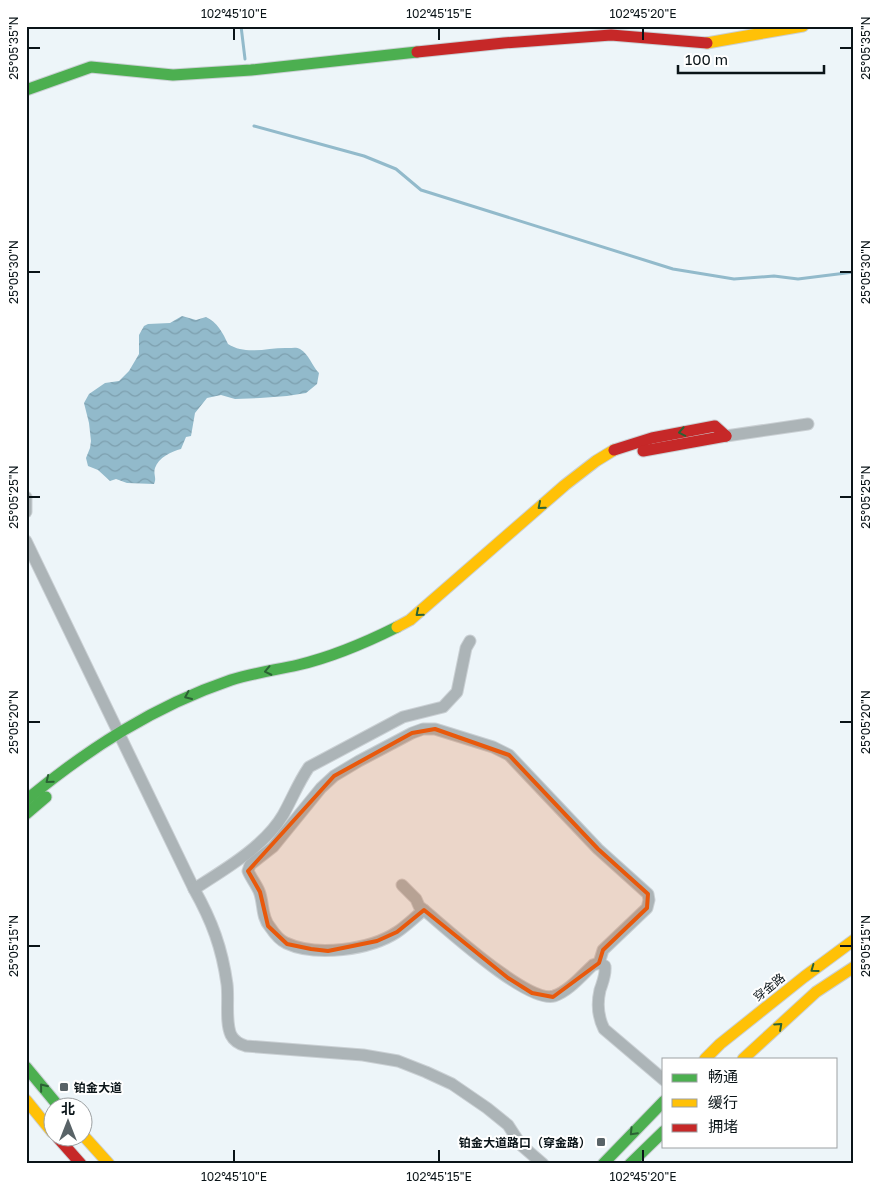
<svg xmlns="http://www.w3.org/2000/svg" width="880" height="1190" viewBox="0 0 880 1190" font-family="'Golos Text','Noto Sans SC',sans-serif">
	<style>
		.water { fill: url(#water-waves) }
		.lines { fill: none; stroke-linecap: round; stroke-linejoin: round }
		.stream { stroke: #92bacb; stroke-width: 3 }
		.street-casing { stroke: #cad0d4; stroke-width: 13 }
		.fast-casing { stroke: #cad0d4; stroke-width: 13 }
		.slow-casing { stroke: #cad0d4; stroke-width: 13 }
		.jam-casing { stroke: #cad0d4; stroke-width: 13 }
		.street { stroke: #acb4b7; stroke-width: 11 }
		.fast { stroke: #4caf50; stroke-width: 11 }
		.slow { stroke: #ffc107; stroke-width: 11 }
		.jam { stroke: #c62828; stroke-width: 11 }
		.oneway { stroke: #2b6234 }
		.marked { fill: #e8590c; fill-opacity: 0.2; stroke: #e8590c; stroke-width: 4; stroke-linejoin: round }
		.ticks { fill: none; stroke: #0a1418; stroke-width: 2 }
		.poi-dot { fill: #596367; stroke: #fff; stroke-width: 2 }
		.labels { text-anchor: middle; dominant-baseline: central; stroke-width: 4; stroke-linejoin: round; paint-order: stroke }
		.street-label { font-size: 12px; fill: #0a1418; stroke: #fff }
		.poi-label { font-size: 12px; font-weight: bold; fill: #0a1418; stroke: #fff; text-anchor: start }
		.neatline { fill: none; stroke: #0a1418; stroke-width: 2 }
		.ticks-label { font-size: 12px; text-anchor: middle; fill: #0a1418 }
	</style>
	<defs>
		<pattern id="water-waves" width="16" height="10" patternUnits="userSpaceOnUse" patternTransform="scale(1.25)"><rect width="16" height="10" fill="#92bacb"/><path d="M0 5q4-4 8 0t8 0" fill="none" stroke="#7d9fae"/></pattern>
	</defs>
	<rect width="100%" height="100%" fill="#edf5f9"/>
	<path class="water" d="M182 316 196 320 206 317C217 322 223 333 228 344 247 356 268 347 289 348 292 348 297 347 300 349 309 354 312 366 319 373L317 384 306 393 287 396 260 398 235 399 221 395 207 398 195 413 191 436 186 437 181 449C172 451 158 458 155 468 153 474 157 478 154 484L127 483 116 479 110 481 98 470 88 466 86 458 90 448 91 441 89 423 84 403 89 394 105 383 119 381 129 371 139 354V335L144 326 148 324 170 323Z"/>
	<g class="lines">
		<g class="stream">
			<polyline points="241,26 245,59"/>
			<polyline points="254,126 364,156 396,169 421,190 673,269 734,279 774,276 798,279 854,272"/>
		</g>
		<g class="street-casing">
			<g id="street">
				<polyline points="726,436 808,424"/>
				<polyline points="26,497 26,512"/>
				<path d="M26 541 194 889C212 921 222 948 227 984 229 999 225 1022 231 1035 234 1041 239 1044 246 1046L363 1055 398 1061 426 1072 452 1084 487 1108 508 1125 521 1145 543 1164"/>
				<path d="M402 885 416 899 419 906 424 910C446 928 528 1004 554 996 569 991 582 975 593 965L599 963 605 966C606 975 603 981 600 990 597 1003 598 1017 604 1029L664 1080"/>
				<path d="M194 889C224 870 265 846 283 815 292 799 298 783 309 767L403 717 443 707 457 692 466 648 470 641"/>
				<path d="M424 910C415 917 406 926 397 932 370 950 316 957 286 943 279 940 274 933 270 927 261 917 264 903 259 891 256 884 251 878 248 871L250 865 273 847 321 788 334 776 359 761 412 733 423 729H435L493 747 509 755 598 849 648 894 649 900 647 908 603 950 599 963"/>
			</g>
		</g>
		<g class="fast-casing">
			<g id="fast">
				<polyline points="26,90 91,67 173,75 251,70 417,52"/>
				<path d="M26 800C88 749 154 706 231 680 253 673 276 670 298 665 332 657 365 643 397 627"/>
				<polyline points="26,814 46,797"/>
				<polyline points="26,1067 60,1108"/>
				<polyline points="603,1164 664,1101"/>
				<polyline points="630,1164 664,1131"/>
			</g>
		</g>
		<g class="slow-casing">
			<g id="slow">
				<polyline points="707,43 803,26"/>
				<polyline points="397,627 410,620 565,485 596,461 614,450"/>
				<polyline points="705,1059 720,1044 804,977 854,940"/>
				<polyline points="743,1059 816,992 854,967"/>
				<polyline points="26,1100 52,1132"/>
				<polyline points="82,1134 109,1164"/>
			</g>
		</g>
		<g class="jam-casing">
			<g id="jam">
				<polyline points="417,52 504,43 611,35 707,43"/>
				<polyline points="614,450 652,438 715,426 726,436"/>
				<polyline points="643,451 726,436"/>
				<polyline points="58,1138 81,1164"/>
			</g>
		</g>
		<use href="#street" class="street"/>
		<use href="#fast" class="fast"/>
		<use href="#slow" class="slow"/>
		<use href="#jam" class="jam"/>
	</g>
	<defs><path id="oneway-chevron" d="M-2-3.5L2.5 0L-2 3.5" fill="none" stroke-width="1.6" stroke-linecap="round" stroke-linejoin="round" transform="scale(1.25)"/></defs>
	<g class="oneway">
		<use href="#oneway-chevron" transform="translate(682 432) rotate(169)"/>
		<use href="#oneway-chevron" transform="translate(541 506) rotate(139)"/>
		<use href="#oneway-chevron" transform="translate(419 613) rotate(140)"/>
		<use href="#oneway-chevron" transform="translate(268 671) rotate(168)"/>
		<use href="#oneway-chevron" transform="translate(188 696) rotate(156)"/>
		<use href="#oneway-chevron" transform="translate(49 780) rotate(141)"/>
		<use href="#oneway-chevron" transform="translate(814 969) rotate(144)"/>
		<use href="#oneway-chevron" transform="translate(779 1026) rotate(-42)"/>
		<use href="#oneway-chevron" transform="translate(43 1087) rotate(-129)"/>
		<use href="#oneway-chevron" transform="translate(633 1132) rotate(134)"/>
	</g>
	<path class="marked" d="M435 729 509 755 598 849 648 894 647 908 603 950 599 963 553 997 532 993 508 978 424 910 397 932 377 941 328 951 311 949 287 944 268 926 260 892 248 871 334 776 412 733Z"/>
	<path class="ticks" d="M234 28V40M439 28V40M643 28V40M28 48H40M840 48H852M28 272H40M840 272H852M28 497H40M840 497H852M28 722H40M840 722H852M28 946H40M840 946H852M234 1150V1162M439 1150V1162M643 1150V1162"/>
	<g class="poi-dot">
		<rect x="59" y="1082" width="10" height="10" rx="2.5"/>
		<rect x="596" y="1137" width="10" height="10" rx="2.5"/>
	</g>
	<g class="labels">
		<g class="street-label">
			<text transform="translate(769 987) rotate(-39)">穿金路</text>
		</g>
		<g class="poi-label">
			<text x="74" y="1087">铂金大道</text>
			<text x="591" y="1142" text-anchor="end">铂金大道路口（穿金路）</text>
		</g>
	</g>
	<rect width="880" height="1190" fill="none" stroke="#ffffff" stroke-width="55"/>
	<rect x="662" y="1058" width="175" height="90" fill="#ffffff" stroke="#9da1a3"/>
	<rect x="672" y="1074" width="25" height="8" fill="#4caf50" stroke="#9da1a3"/>
	<text x="708" y="1082" font-size="15" fill="#0a1418">畅通</text>
	<rect x="672" y="1099" width="25" height="8" fill="#ffc107" stroke="#9da1a3"/>
	<text x="708" y="1108" font-size="15" fill="#0a1418">缓行</text>
	<rect x="672" y="1124" width="25" height="8" fill="#c62828" stroke="#9da1a3"/>
	<text x="708" y="1132" font-size="15" fill="#0a1418">拥堵</text>
	<g transform="translate(68 1122)"><circle r="24" fill="#ffffff" stroke="#9da1a3"/>
	<path d="M0-4L9 19L0 12L-9 19Z" fill="#596367"/>
	<text y="-8" font-size="14" font-weight="bold" text-anchor="middle" fill="#0a1418">北</text>
	</g>
	<path d="M678 65v8h146v-8" fill="none" stroke="#0a1418" stroke-width="2.5"/>
	<text x="685" y="65" font-size="15" fill="#0a1418" stroke="#ffffff" stroke-width="4" paint-order="stroke">100 m</text>
	<rect x="28" y="28" width="824" height="1134" class="neatline"/>
	<g class="ticks-label">
		<text x="234" y="18">102°45'10"E</text>
		<text x="439" y="18">102°45'15"E</text>
		<text x="643" y="18">102°45'20"E</text>
		<text transform="translate(14 48) rotate(-90)" y="4">25°05'35"N</text>
		<text transform="translate(866 48) rotate(-90)" y="4">25°05'35"N</text>
		<text transform="translate(14 272) rotate(-90)" y="4">25°05'30"N</text>
		<text transform="translate(866 272) rotate(-90)" y="4">25°05'30"N</text>
		<text transform="translate(14 497) rotate(-90)" y="4">25°05'25"N</text>
		<text transform="translate(866 497) rotate(-90)" y="4">25°05'25"N</text>
		<text transform="translate(14 722) rotate(-90)" y="4">25°05'20"N</text>
		<text transform="translate(866 722) rotate(-90)" y="4">25°05'20"N</text>
		<text transform="translate(14 946) rotate(-90)" y="4">25°05'15"N</text>
		<text transform="translate(866 946) rotate(-90)" y="4">25°05'15"N</text>
		<text x="234" y="1181">102°45'10"E</text>
		<text x="439" y="1181">102°45'15"E</text>
		<text x="643" y="1181">102°45'20"E</text>
	</g>
</svg>
